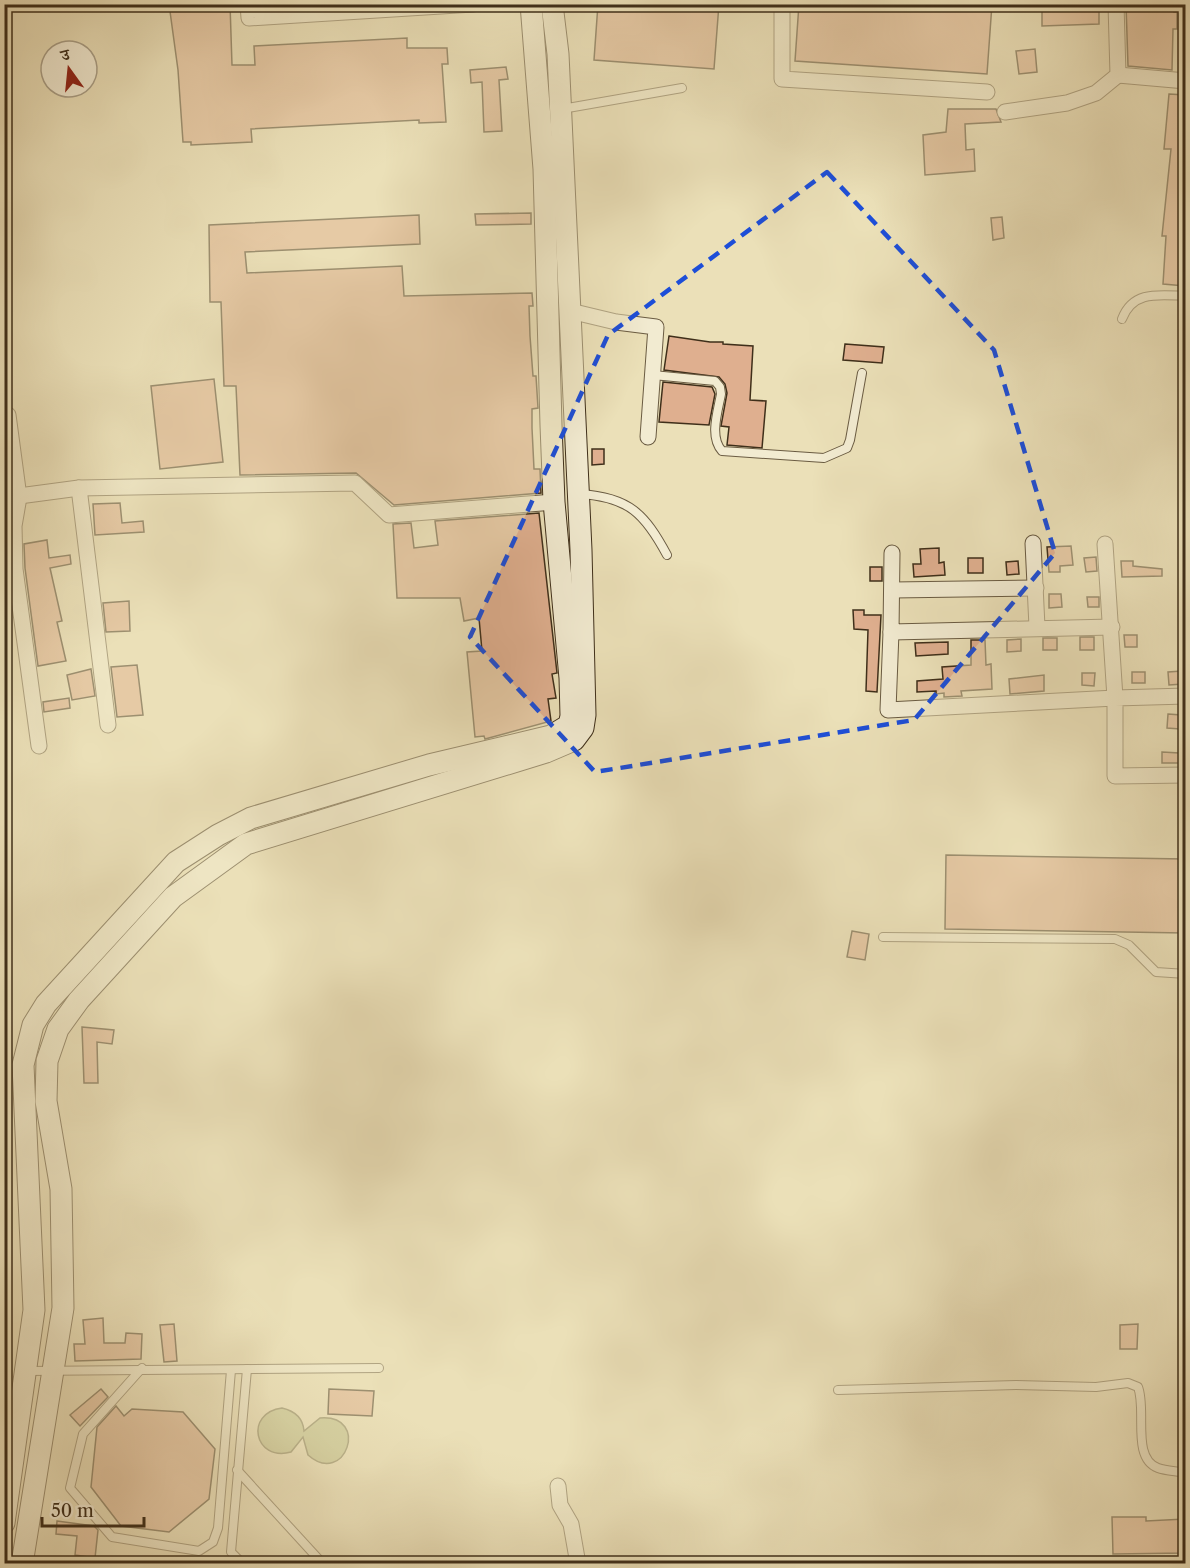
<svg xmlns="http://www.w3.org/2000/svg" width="1190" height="1568" viewBox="0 0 1190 1568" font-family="'Libre Caslon Text','Noto Serif Devanagari',serif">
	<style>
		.green { fill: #bec08a; stroke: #7e7852; stroke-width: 1.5 }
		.building { fill: #dfaf8f; stroke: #3f2f1a; stroke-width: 1.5 }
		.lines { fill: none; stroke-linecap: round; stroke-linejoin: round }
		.lane-casing { stroke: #6a5b42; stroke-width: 10 }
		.street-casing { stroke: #6a5b42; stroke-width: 17 }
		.secondary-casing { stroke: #3f2f1a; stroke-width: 23 }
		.lane { stroke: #f2ebd1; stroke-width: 8 }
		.street { stroke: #f2ebd1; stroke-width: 15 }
		.secondary { stroke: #f2ebd1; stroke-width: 21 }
		.marked { fill: none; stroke: #1d4ed8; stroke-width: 4.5; stroke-dasharray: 12 8; stroke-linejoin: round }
	</style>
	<rect width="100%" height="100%" fill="#ebe0b8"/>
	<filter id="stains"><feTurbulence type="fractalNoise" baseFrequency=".00333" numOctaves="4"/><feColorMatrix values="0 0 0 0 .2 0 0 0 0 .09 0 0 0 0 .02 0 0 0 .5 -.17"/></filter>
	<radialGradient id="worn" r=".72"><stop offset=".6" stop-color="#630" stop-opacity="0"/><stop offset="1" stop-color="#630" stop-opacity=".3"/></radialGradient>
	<path class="green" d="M282 1408C295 1411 303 1418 304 1431L320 1418C371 1414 345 1488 308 1455L303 1437 291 1452C254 1462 244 1413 282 1408Z"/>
	<g class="building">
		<polygon points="169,4 230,4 232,65 255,65 254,46 407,38 407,48 447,48 448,64 442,64 446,122 419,123 419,120 251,129 252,142 191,145 191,142 183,142 178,70"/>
		<polygon points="598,4 719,4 714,69 594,60"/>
		<polygon points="799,4 992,4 987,74 795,61"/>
		<polygon points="1042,4 1099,4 1099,24 1042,26"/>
		<polygon points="1126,4 1174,4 1174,12 1177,12 1177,29 1173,29 1172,70 1128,66"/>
		<polygon points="1035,49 1037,72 1019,74 1016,51"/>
		<polygon points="506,67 508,79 499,80 502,131 484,132 482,82 471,83 470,70"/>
		<polygon points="1169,94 1185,95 1185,286 1163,284 1166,236 1162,236 1171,149 1164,149"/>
		<polygon points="948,109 996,109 1001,122 965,124 966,150 974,149 975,171 925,175 923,135 946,132"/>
		<polygon points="531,213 531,224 476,225 475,214"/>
		<polygon points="419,215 420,244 245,252 247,273 402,266 404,296 532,293 533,306 529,306 530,336 533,376 536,376 538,408 532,409 532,428 534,469 540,469 541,493 394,505 356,473 240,475 236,386 224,386 221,302 210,302 209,225"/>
		<polygon points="1002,217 1004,238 993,240 991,218"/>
		<polygon points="669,336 710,342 723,342 723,344 753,346 750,400 766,401 762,448 727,445 729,427 721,426 727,393 725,384 719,377 664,370"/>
		<polygon points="845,344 884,347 882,363 843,360"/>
		<polygon points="214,379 223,462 160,469 151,386"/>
		<polygon points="663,382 712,387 715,394 709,425 659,422"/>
		<polygon points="592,449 604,449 604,464 592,465"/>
		<polygon points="120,503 122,523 143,521 144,532 95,535 93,504"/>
		<polygon points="539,513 557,673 552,674 556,698 548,699 551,721 485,739 484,736 475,737 467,652 482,651 479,618 464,621 460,598 397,598 393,524 411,523 414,548 438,545 435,521"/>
		<polygon points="47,540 49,558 70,555 71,564 50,568 62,621 57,622 66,661 38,666 25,568 24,544"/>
		<polygon points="1071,546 1073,565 1060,566 1060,572 1049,572 1047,547"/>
		<polygon points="939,548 939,563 944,562 945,575 914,577 913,564 921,564 920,549"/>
		<polygon points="1096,557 1097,571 1086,572 1084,558"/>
		<rect x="968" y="558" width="15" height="15"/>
		<polygon points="1018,561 1019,574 1007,575 1006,562"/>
		<polygon points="1121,561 1133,561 1133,566 1162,569 1162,576 1122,577"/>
		<rect x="870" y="567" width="12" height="14"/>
		<polygon points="1049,594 1061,594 1062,607 1049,608"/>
		<polygon points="1087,597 1099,597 1099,607 1088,607"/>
		<polygon points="129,601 130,631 106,632 103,603"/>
		<polygon points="853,610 864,610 864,615 881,615 877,692 866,691 868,630 854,629"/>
		<polygon points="1124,635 1137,635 1137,647 1125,647"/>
		<rect x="1080" y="637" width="14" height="13"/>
		<rect x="1043" y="638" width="14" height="12"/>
		<polygon points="1021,639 1021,651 1007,652 1007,640"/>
		<polygon points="971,640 985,640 986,665 991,664 992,689 961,691 962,696 944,697 944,693 936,694 936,691 917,692 917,681 943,679 942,667 971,665"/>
		<polygon points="948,642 948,654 916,656 915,643"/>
		<polygon points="137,665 143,715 117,717 111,667"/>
		<polygon points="91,669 95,696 72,700 67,675"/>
		<polygon points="1182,671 1183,684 1169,685 1168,672"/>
		<rect x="1132" y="672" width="13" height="11"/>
		<polygon points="1082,673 1095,673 1094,686 1082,685"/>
		<polygon points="1044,675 1044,691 1010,694 1009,679"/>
		<polygon points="69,698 70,708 44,712 43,702"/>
		<polygon points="1168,714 1181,715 1180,729 1167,728"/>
		<polygon points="1162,752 1179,753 1179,763 1162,763"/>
		<polygon points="946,855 1185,859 1185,933 945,929"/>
		<polygon points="852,931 869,934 865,960 847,957"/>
		<polygon points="82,1027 114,1030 112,1044 97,1042 98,1083 84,1083"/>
		<polygon points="103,1318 104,1343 125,1343 126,1333 142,1334 141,1359 75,1361 74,1344 85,1344 83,1320"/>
		<polygon points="174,1324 177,1361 164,1362 160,1325"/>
		<polygon points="1138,1324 1137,1349 1120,1349 1120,1325"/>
		<polygon points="101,1389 108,1397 80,1426 70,1415"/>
		<polygon points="329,1389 374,1391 372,1416 328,1414"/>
		<polygon points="116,1406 124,1416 132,1409 183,1412 215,1449 209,1499 169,1532 121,1526 91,1487 97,1427"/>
		<polygon points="1112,1517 1146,1517 1146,1521 1185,1519 1185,1553 1113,1554"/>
		<polygon points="57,1521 94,1526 98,1530 95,1558 75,1555 77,1536 56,1534"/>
	</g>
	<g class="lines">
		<g class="lane-casing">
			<g id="lane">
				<polyline points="562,109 682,88"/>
				<path d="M1122 319C1133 290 1159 295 1186 296"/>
				<path d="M653 375 715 381 720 387 721 394C718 411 709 437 722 451L824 458 847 448 850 440 862 373"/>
				<path d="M580 494C629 497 645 514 667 555"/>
				<polyline points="883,937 1115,939 1129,945 1156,972 1186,974"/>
				<polyline points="142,1368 83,1434 70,1488 112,1537 199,1551 213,1542 218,1528 231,1370"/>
				<polyline points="27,1371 379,1368"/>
				<path d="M838 1390 1016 1385 1096 1387 1128 1383 1138 1387C1147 1410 1131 1458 1158 1468 1166 1471 1177 1471 1186 1473"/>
				<polyline points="237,1470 323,1564"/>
				<polyline points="24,1560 55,1564"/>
				<polyline points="243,1564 231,1552 247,1369"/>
			</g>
		</g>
		<g class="street-casing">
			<g id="street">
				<polyline points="248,4 249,18 473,4"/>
				<polyline points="782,4 782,79 987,92"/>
				<polyline points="1118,75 1186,81"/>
				<polyline points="1005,112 1067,103 1096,93 1118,75 1116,4"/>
				<polyline points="570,311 616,322 656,327 648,437"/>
				<polyline points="8,415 19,497 14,526 15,569 39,746"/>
				<polyline points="79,488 108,725"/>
				<polyline points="4,498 79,488 355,483 389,515 554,502"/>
				<polyline points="1033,543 1037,627"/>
				<polyline points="892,553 891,632 1112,627"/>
				<polyline points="893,590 1036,588"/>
				<polyline points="891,632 888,710 1115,698 1105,544"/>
				<polyline points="1186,696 1115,698 1115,776 1186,775"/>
				<polyline points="558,1486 560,1505 571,1524 578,1564"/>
			</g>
		</g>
		<g class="secondary-casing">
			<g id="secondary">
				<polyline points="4,1523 34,1310 23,1065 33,1025 46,1004 176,862 218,835 251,818 429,765 551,736 569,725 571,716 570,678 554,502 551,425 544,169 531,4"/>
				<polyline points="22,1564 63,1308 61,1189 46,1101 47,1061 58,1029 79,1000 173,897 246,844 546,752 574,740 583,728 585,715 581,550 558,54 552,4"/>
			</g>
		</g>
		<use href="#lane" class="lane"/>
		<use href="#street" class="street"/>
		<use href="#secondary" class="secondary"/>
	</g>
	<path d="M0 0H1190V1568H0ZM827 172 994 350 1055 553 914 720 595 772 470 637 608 335Z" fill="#ebe0b8" fill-opacity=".55" fill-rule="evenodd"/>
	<path class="marked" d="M827 172 994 350 1055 553 914 720 595 772 470 637 608 335Z"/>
	<rect width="1190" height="1568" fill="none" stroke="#ebe0b8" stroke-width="24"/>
	<rect x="6" y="6" width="1178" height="1556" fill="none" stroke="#3f2f1a" stroke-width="3"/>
	<rect x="12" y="12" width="1166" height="1544" fill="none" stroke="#3f2f1a" stroke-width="1.5"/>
	<g transform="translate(69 69) rotate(345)"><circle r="28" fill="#f2ebd1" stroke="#aaa088" stroke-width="1.5"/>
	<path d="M0-4.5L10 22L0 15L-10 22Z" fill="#8f2418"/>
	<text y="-9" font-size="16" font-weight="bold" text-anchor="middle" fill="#3f2f1a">उ</text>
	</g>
	<path d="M42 1517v9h102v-9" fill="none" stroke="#3f2f1a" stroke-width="3"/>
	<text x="51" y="1517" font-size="18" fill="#3f2f1a" stroke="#f2ebd1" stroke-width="4.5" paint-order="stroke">50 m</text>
	<rect width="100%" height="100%" filter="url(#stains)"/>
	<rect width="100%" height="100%" fill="url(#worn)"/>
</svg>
